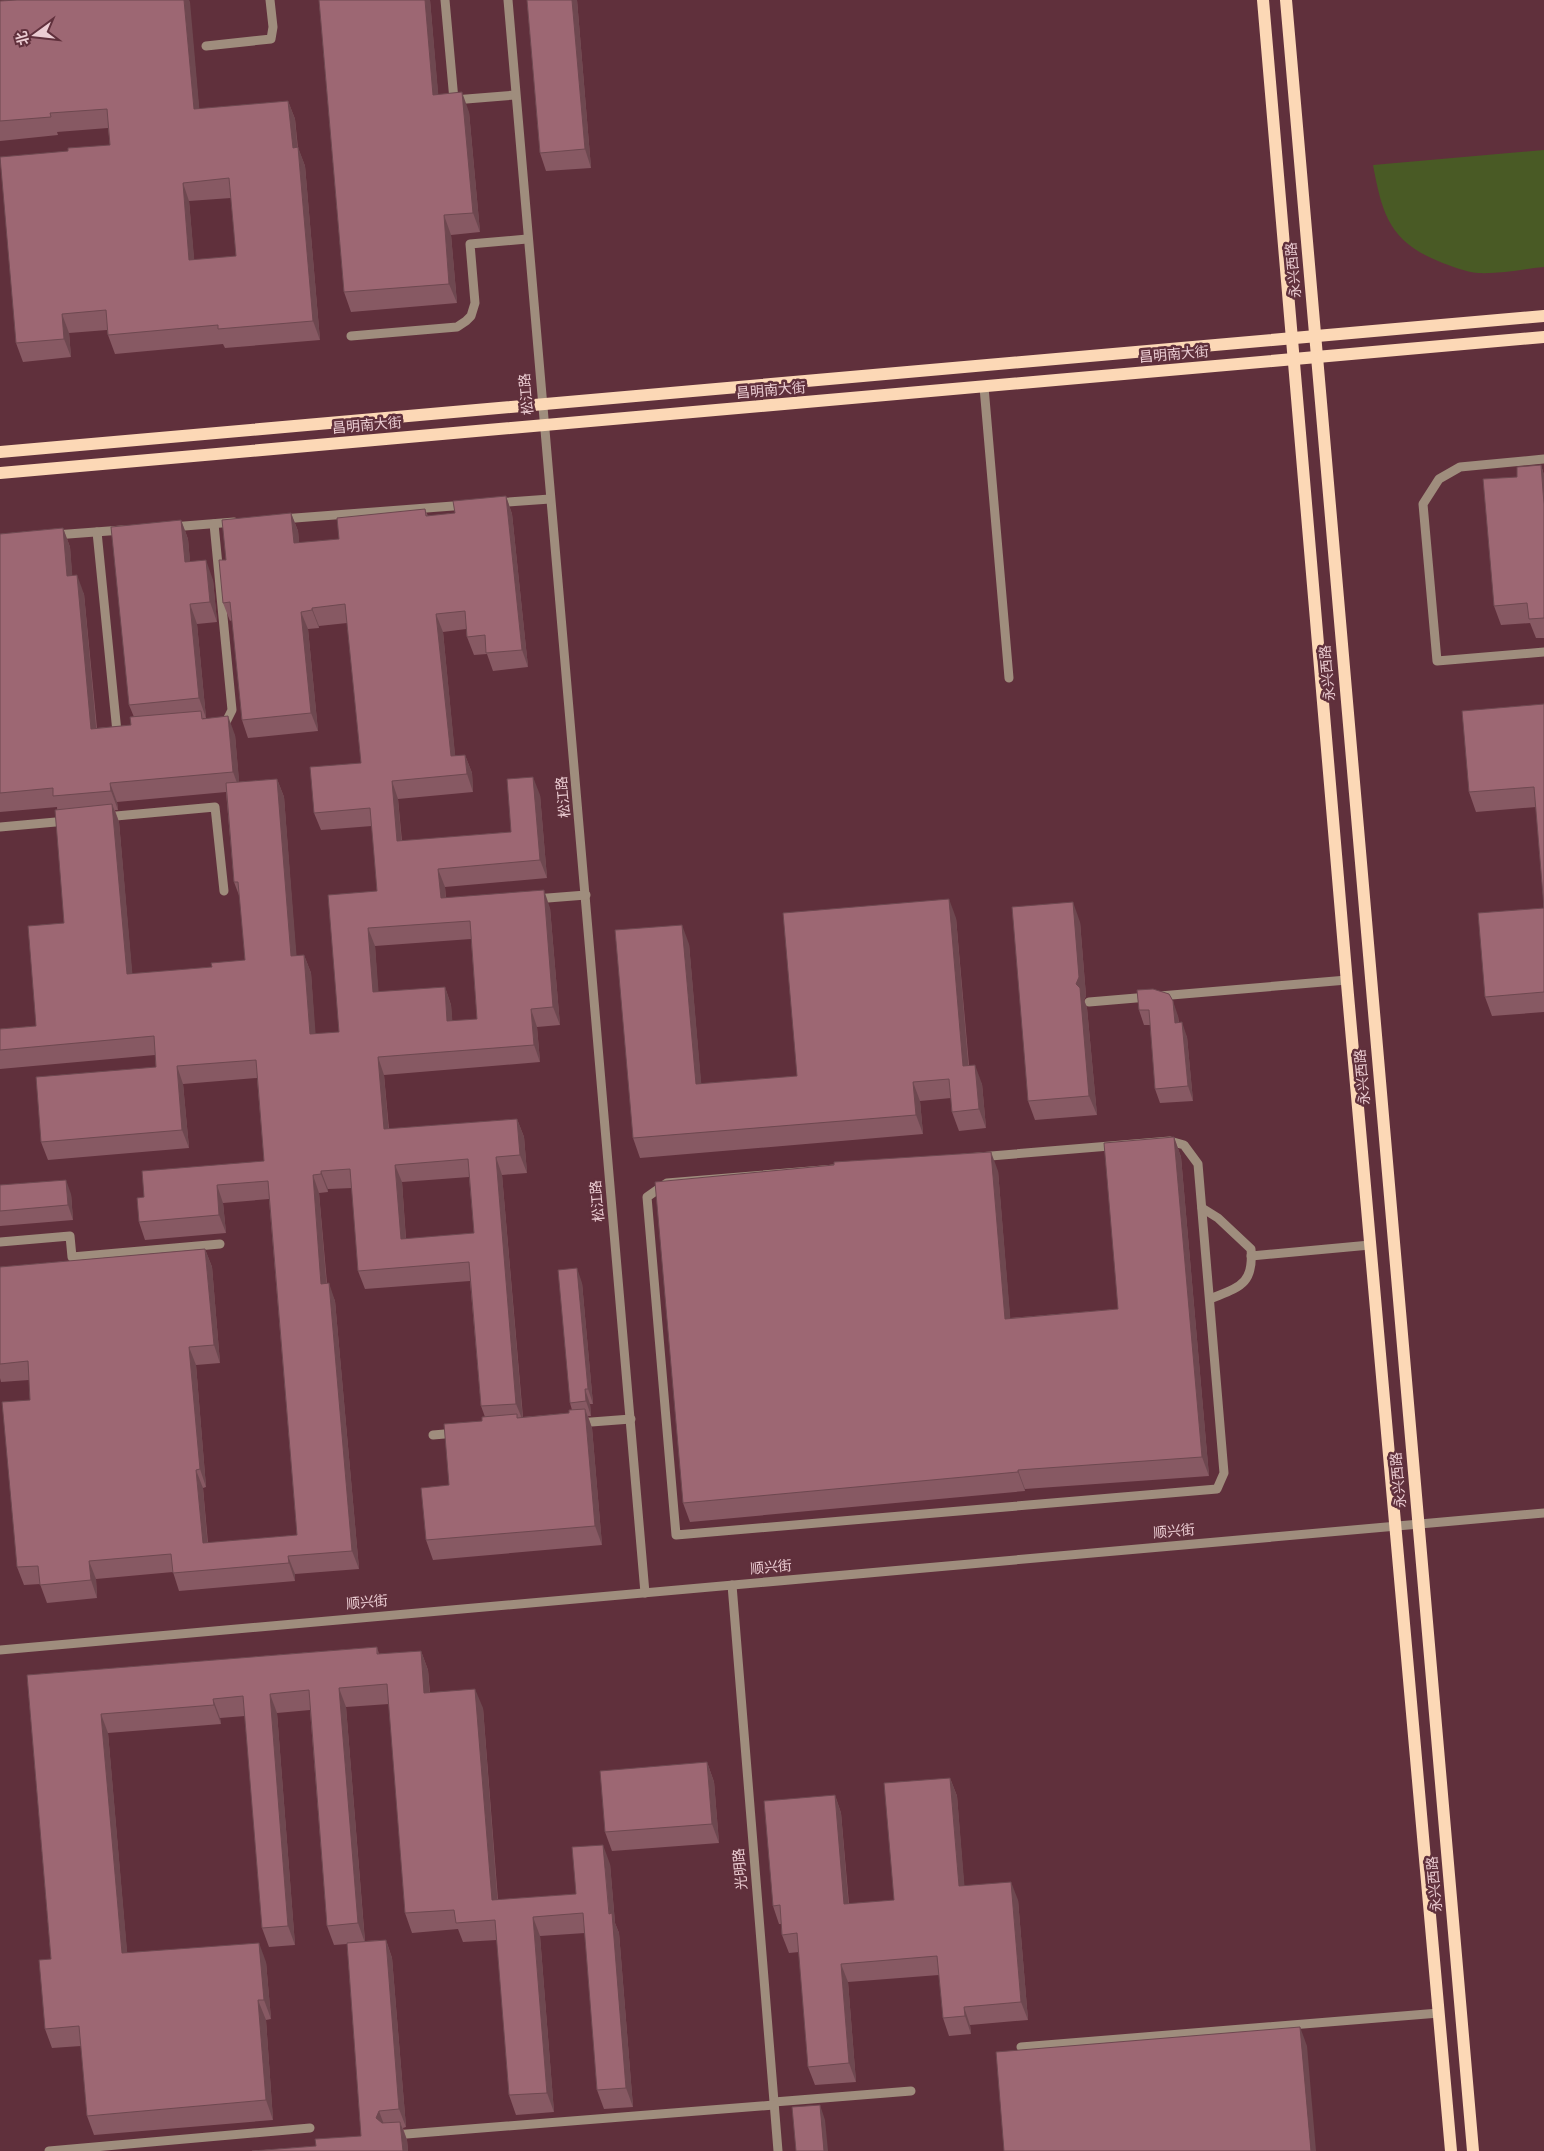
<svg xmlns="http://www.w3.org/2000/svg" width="1544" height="2151" viewBox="0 0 1544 2151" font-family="'Alegreya Sans','Noto Sans SC',sans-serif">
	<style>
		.green { fill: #495a25 }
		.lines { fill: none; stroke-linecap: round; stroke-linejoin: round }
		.minor { stroke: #9f8d7d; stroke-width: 9 }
		.major { stroke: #fcd8b6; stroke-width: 12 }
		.wall { fill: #875963; fill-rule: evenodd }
		.shaded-wall { fill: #6e4850 }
		.building { fill: #9d6773; stroke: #6e4850; fill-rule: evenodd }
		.labels { text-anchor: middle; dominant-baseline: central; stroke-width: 5; stroke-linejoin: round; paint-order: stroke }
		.street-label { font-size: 14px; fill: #ebccd2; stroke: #60303c }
	</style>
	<rect width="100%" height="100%" fill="#60303c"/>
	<path class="green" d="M1544 150V267C1523 269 1500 274 1478 273 1466 272 1450 266 1438 261 1389 241 1382 213 1373 165Z"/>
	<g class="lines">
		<g class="minor">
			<polyline points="445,0 454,100 515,95"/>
			<polyline points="508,0 645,1593"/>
			<polyline points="206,46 271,39 273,27 270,0"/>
			<polyline points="351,336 457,327 466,321 471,316 475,303 470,244 527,239"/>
			<polyline points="984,387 1009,678"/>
			<polyline points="1544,459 1460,467 1439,479 1423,504 1437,661 1544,652"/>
			<polyline points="496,503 550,499"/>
			<polyline points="282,519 466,505"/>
			<polyline points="214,524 232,710 226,722 221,722"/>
			<polyline points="172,527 234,522"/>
			<polyline points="97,532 117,732 121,732"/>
			<polyline points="55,535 122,530"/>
			<polyline points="105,817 215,807 224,891"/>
			<polyline points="0,827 67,821"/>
			<polyline points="535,899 586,895"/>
			<polyline points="1089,1002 1347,980"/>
			<polygon points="1170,1141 1184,1145 1198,1164 1224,1473 1217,1489 676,1535 647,1197 667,1183"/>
			<path d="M1202 1208 1218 1218 1251 1249C1254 1285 1239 1287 1210 1299"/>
			<polyline points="0,1242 70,1236 72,1257 220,1244"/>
			<polyline points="1251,1256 1370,1245"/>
			<polyline points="578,1423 631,1419"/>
			<polyline points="433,1435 456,1433"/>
			<polyline points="732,1585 778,2151"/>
			<polyline points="0,1650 1544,1513"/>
			<polyline points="1021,2047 1439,2013"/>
			<polyline points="774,2102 911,2091"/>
			<polyline points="394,2135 774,2105"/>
			<polyline points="49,2151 310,2128"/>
		</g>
		<g class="major">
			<polyline points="1263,0 1348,995 1451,2151"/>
			<polyline points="1286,0 1473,2151"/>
			<polyline points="0,452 1544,316"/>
			<polyline points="0,473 1544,337"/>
		</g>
	</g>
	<g class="wall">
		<path d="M17 0H189L199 109 288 101 295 119 298 148 305 166 320 340 225 348 223 344 115 354 108 335 107 330 69 333 71 357 23 362 16 343 68 151 110 145 108 128 57 132 58 135 0 141V1ZM231 198 236 256 194 260 189 201Z"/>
		<polygon points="319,0 430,0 438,94 469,112 480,232 451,235 457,303 351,312 344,292"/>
		<polygon points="527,0 577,0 591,168 546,171 540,153"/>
		<polygon points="1541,465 1544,475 1544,638 1536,638 1530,623 1501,625 1494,606 1517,477"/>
		<path d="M506 496 512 514 528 667 493 671 487 654 474 655 467 637 466 629 443 632 455 756 465 755 472 773 473 792 398 799 402 841 511 832 540 795 547 878 445 887 446 898 550 908 560 1025 537 1027 540 1062 384 1075 389 1129 517 1119 524 1137 527 1173 502 1175 523 1417 569 1413 572 1410 570 1403 582 1283 593 1404H590L591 1416H588L592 1428 602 1545 433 1560 426 1540 449 1485 482 1421 485 1417 481 1406 470 1281 365 1289 358 1271 352 1188 328 1189V1192L319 1193 327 1283 335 1301 359 1569 295 1574V1581L179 1591 173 1572 96 1579 97 1598 47 1603 40 1584 24 1585 17 1567 30 1400 29 1380 1 1382 0 1378V1267L205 1249 212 1267 220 1363 196 1365 206 1487 203 1488 208 1543 297 1535 269 1199 223 1203 226 1233 145 1240 139 1222 144 1197 264 1161 257 1078 183 1084 189 1148 48 1160 41 1142 156 1067 155 1055 0 1069V1029L36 1026 64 923 57 807 0 812V534L63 528 70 547 72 575 84 594 97 728 131 725 134 717 129 705 181 520 188 539 190 562 213 580 217 622 197 624 206 718H203V719L235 735 239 782 277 779 284 797 296 956 304 955 311 973 315 1034 339 1032 377 891 372 826 321 830 314 813 361 763 347 623 319 626V628L308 629 318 731 248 738 242 720 232 620 230 621 223 603 226 560 291 513 298 531 299 543 339 539 425 509 428 516 455 513ZM226 792 234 882 240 898 245 960 212 967 132 974 119 822 115 810H118L117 802ZM471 939 477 1019 452 1021 451 1005 445 987 378 992 375 946ZM469 1177 474 1233 406 1239 402 1182Z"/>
		<polygon points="1544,704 1544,1012 1492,1016 1485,997 1544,908 1536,807 1476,812 1469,792"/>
		<polygon points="956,918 969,1065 982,1084 986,1128 959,1131 952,1112 951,1098 920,1101 923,1134 640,1158 633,1138 689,944 701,1084 797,1076"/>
		<polygon points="1080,922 1086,996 1084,1000 1087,1008 1097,1115 1035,1120 1028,1101"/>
		<polygon points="1137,990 1178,1016 1179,1023 1187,1037 1193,1101 1160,1103 1155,1089 1150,1025 1144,1025 1139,1010"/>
		<polygon points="1174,1137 1181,1157 1209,1476 1025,1489 1025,1491 690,1522 683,1503 998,1171 1010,1318 1118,1309"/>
		<polygon points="0,1185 71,1194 73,1220 0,1226"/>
		<polygon points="377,1647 379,1654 421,1651 428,1670 430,1693 483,1708 498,1900 576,1894 610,1864 615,1923 619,1933 633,2107 604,2109 597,2090 585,1933 540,1936 554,2112 516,2115 509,2095 497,1940 463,1942 458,1929 412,1933 405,1913 389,1704 346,1707 365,1941 386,1940 392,1958 406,2127 403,2128 407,2140 408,2151 252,2151 316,2146 361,2136 347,1944 334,1945 327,1926 310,1710 277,1713 295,1945 269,1947 262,1928 245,1716 220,1718 221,1724 108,1733 127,1953 266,1962 271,2019 266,2020 273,2120 94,2135 87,2116 81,2046 52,2048 45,2029 51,1959 27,1675"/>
		<polygon points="707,1762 714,1782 719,1843 612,1851 605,1832"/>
		<polygon points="950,1778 957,1796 964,1885 1018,1900 1028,2020 970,2025 971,2034 949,2036 943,2018 939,1975 848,1982 856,2082 815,2085 808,2067 799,1952 789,1953 782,1935 781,1924 779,1924 773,1906 835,1795 841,1813 849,1904 894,1900"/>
	</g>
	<g class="shaded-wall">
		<polygon points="184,0 189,0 190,2 201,128 194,109"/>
		<polygon points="425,0 430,0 440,114 433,95"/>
		<polygon points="572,0 577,0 591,168 585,149"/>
		<polygon points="462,92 469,112 480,232 473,213"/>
		<polygon points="288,101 295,119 299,167 293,148"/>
		<polygon points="298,147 305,166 320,340 313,321"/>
		<polygon points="183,183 189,201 196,279 189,260"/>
		<polygon points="444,215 451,235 457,303 449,284"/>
		<polygon points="62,314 69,333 71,357 64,339"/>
		<polygon points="1541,465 1544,475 1544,505"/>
		<polygon points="506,496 512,514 528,667 522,650"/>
		<polygon points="291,513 298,531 301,561 294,543"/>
		<polygon points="181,520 188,539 192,582 185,562"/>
		<polygon points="63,528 70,547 74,595 67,576"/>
		<polygon points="206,560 213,580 217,622 210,602"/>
		<polygon points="77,575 84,594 98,748 91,729"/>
		<polygon points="190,604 197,624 206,718 199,698"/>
		<polygon points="312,608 319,626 319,628 312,610"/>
		<polygon points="301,612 308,629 318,731 311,713"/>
		<polygon points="436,614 443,632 457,774 451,756"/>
		<polygon points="228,716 235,735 240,791 233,772"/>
		<polygon points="465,755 472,773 473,792 467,774"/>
		<polygon points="533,777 540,795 547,878 540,860"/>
		<polygon points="277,779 284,797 298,974 291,956"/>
		<polygon points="392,781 398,799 403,859 397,841"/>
		<polygon points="110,783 117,802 118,810 111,791"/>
		<polygon points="112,804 119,822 134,992 127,974"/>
		<polygon points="438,869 445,887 447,916 441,898"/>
		<polygon points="544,890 550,908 560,1025 553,1007"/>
		<polygon points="949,899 956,918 970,1085 963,1066"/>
		<polygon points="1073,902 1080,922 1086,996 1084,1000 1087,1008 1097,1115 1089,1096 1076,984"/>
		<polygon points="682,925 689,944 703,1103 696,1084"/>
		<polygon points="368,928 375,946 380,1010 373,992"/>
		<polygon points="304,955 311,973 317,1052 310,1034"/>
		<polygon points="445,987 451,1005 454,1039 447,1021"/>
		<polygon points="1173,1001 1178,1016 1180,1038 1175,1023"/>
		<polygon points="531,1009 537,1027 540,1062 534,1045"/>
		<polygon points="1182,1022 1187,1037 1193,1101 1188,1086"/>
		<polygon points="378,1057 384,1075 390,1147 384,1129"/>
		<polygon points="975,1065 982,1084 986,1128 979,1109"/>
		<polygon points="177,1066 183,1084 189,1148 182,1130"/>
		<polygon points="913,1082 920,1101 923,1134 916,1115"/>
		<polygon points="517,1119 524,1137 527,1173 520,1155"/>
		<polygon points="1174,1137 1181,1157 1209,1476 1202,1457"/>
		<polygon points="991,1152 998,1171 1012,1338 1005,1319"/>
		<polygon points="496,1157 502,1175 523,1421 516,1404"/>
		<polygon points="395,1165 402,1182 407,1257 401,1239"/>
		<polygon points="321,1171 328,1189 328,1192 321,1174"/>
		<polygon points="313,1175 319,1193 328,1302 321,1284"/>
		<polygon points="66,1180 71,1194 73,1220 68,1205"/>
		<polygon points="217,1185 223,1203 226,1233 219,1215"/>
		<polygon points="205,1249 212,1267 220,1363 214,1345"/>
		<polygon points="577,1268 582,1283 593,1404 588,1389"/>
		<polygon points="329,1283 335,1301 359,1569 352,1551"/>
		<polygon points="189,1347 196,1365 206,1487 200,1469"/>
		<polygon points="585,1389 590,1404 591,1416 586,1401"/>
		<polygon points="585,1409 592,1428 602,1545 595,1526"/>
		<polygon points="196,1470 203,1488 209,1561 203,1543"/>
		<polygon points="1018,1470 1025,1489 1025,1491 1018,1472"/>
		<polygon points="288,1556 295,1574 295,1581 289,1563"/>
		<polygon points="89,1561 96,1579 97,1598 91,1580"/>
		<polygon points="421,1651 428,1670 431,1712 424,1693"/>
		<polygon points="339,1688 346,1707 365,1943 358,1923"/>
		<polygon points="475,1689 483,1708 499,1920 492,1900"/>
		<polygon points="270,1694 277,1713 295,1945 288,1926"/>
		<polygon points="213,1699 220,1718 221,1724 214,1705"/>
		<polygon points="101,1714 108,1733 129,1973 122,1953"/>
		<polygon points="707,1762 714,1782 719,1843 712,1824"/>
		<polygon points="950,1778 957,1796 966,1904 959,1886"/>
		<polygon points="835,1795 841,1813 850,1922 844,1904"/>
		<polygon points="603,1845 610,1864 615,1923 619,1933 633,2107 626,2088"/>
		<polygon points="1011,1882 1018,1900 1028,2020 1021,2002"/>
		<polygon points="533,1917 540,1936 554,2112 547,2093"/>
		<polygon points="386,1940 392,1958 406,2127 399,2109"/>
		<polygon points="259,1943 266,1962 271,2019 264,2000"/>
		<polygon points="841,1964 848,1982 856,2082 849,2063"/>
		<polygon points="258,2000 266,2020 273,2120 266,2100"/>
		<polygon points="964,2007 970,2025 971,2034 965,2016"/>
		<polygon points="1300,2027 1307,2046 1316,2151 1311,2151"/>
		<polygon points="820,2105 825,2120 828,2151 824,2151"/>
		<polygon points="379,2111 386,2130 376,2118"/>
		<polygon points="400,2122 407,2140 408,2151 403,2151"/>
	</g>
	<g class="building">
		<path d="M17 0H184L194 109 288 101 293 148 298 147 313 321 218 329V325L108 335 106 310 62 314 64 339 16 343 0 157 68 151V148L110 145 107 109 50 113 51 117 0 121V1ZM229 178 236 256 189 260 183 183Z"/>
		<polygon points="319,0 425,0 433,95 462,92 473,213 444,215 449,284 344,292"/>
		<polygon points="527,0 572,0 585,149 540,153"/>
		<polygon points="1541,465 1544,504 1544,618 1529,619 1527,603 1494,606 1483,479 1517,477 1517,467"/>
		<path d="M506 496 522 650 486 653 485 635 467 637 465 611 436 614 451 756 465 755 467 774 392 781 397 841 511 832 507 779 533 777 540 860 438 869 441 898 544 890 553 1007 531 1009 534 1045 378 1057 384 1129 517 1119 520 1155 496 1157 516 1404 481 1406 469 1262 358 1271 350 1169 321 1171V1174L313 1175 321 1284 329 1283 352 1551 288 1556 289 1563 173 1573 171 1554 89 1561 91 1580 40 1585 38 1566 17 1567 2 1402 30 1400 28 1361 0 1364V1267L205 1249 214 1345 189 1347 200 1469 196 1470 203 1543 297 1535 268 1181 217 1185 219 1215 139 1222 137 1198 144 1197 142 1171 264 1161 256 1060 177 1066 182 1130 41 1142 36 1077 156 1067 154 1036 0 1050V1029L36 1026 28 926 64 923 55 810 112 804 127 974 212 967 211 963 245 960 238 882H234L226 783 277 779 291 956 304 955 310 1034 339 1032 328 895 377 891 370 808 314 813 310 767 361 763 345 604 312 608V610L301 612 311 713 242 720 230 602 223 603 219 560H226L222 520 291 513 294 543 339 539 337 518 425 509 426 516 455 513 453 501ZM470 921 477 1019 447 1021 445 987 373 992 368 928ZM468 1159 474 1233 401 1239 395 1165Z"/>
		<polygon points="181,520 185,562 206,560 210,602 190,604 199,698 129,705 111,527"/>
		<polygon points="63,528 67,576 77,575 91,729 131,725 130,717 201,711 202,719 228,716 233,772 110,783 111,791 53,796 53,788 0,793 0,534"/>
		<polygon points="1544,704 1544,992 1485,997 1478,913 1544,908 1534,787 1469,792 1462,711"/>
		<polygon points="949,899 963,1066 975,1065 979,1109 952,1112 949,1079 913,1082 916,1115 633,1138 615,930 682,925 696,1084 797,1076 783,913"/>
		<polygon points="1073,902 1079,977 1076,984 1080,988 1089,1096 1028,1101 1012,907"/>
		<polygon points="1153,989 1169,994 1173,1001 1175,1023 1182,1022 1188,1086 1155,1089 1149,1010 1139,1010 1137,990"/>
		<polygon points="1174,1137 1202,1457 1018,1470 1018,1472 683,1503 655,1182 834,1165 834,1162 991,1152 1005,1319 1118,1309 1104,1143"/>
		<polygon points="66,1180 68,1205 0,1211 0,1185"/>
		<polygon points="577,1268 588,1389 585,1389 586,1401 570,1403 558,1270"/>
		<polygon points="585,1409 595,1526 426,1540 421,1488 449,1485 444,1424 482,1421 482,1417 517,1414 517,1418 569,1413 569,1410"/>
		<polygon points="377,1647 377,1654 421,1651 424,1693 475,1689 492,1900 576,1894 572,1847 603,1845 609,1914 612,1913 626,2088 597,2090 583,1913 533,1917 547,2093 509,2095 495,1920 456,1923 454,1910 405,1913 387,1684 339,1688 358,1923 327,1926 309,1690 270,1694 288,1926 262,1928 243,1696 213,1699 214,1705 101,1714 122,1953 259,1943 264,2000 258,2000 266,2100 87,2116 79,2026 45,2029 39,1960 51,1959 27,1675"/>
		<polygon points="707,1762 712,1824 605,1832 600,1771"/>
		<polygon points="950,1778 959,1886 1011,1882 1021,2002 964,2007 965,2016 943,2018 937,1956 841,1964 849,2063 808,2067 797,1933 782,1935 780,1905 773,1906 764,1801 835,1795 844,1904 894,1900 884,1783"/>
		<polygon points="386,1940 399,2109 379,2111 376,2118 382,2123 400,2122 403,2151 252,2151 316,2146 315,2139 361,2136 347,1943"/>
		<polygon points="1300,2027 1311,2151 1004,2151 996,2052"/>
		<polygon points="820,2105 824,2151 796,2151 792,2107"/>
	</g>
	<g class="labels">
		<g class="street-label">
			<text transform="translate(1294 270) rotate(-95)">永兴西路</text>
			<text transform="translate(1174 355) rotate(-5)">昌明南大街</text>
			<text transform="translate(771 391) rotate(-5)">昌明南大街</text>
			<text transform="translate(527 394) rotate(-95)">松江路</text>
			<text transform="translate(367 426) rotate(-5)">昌明南大街</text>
			<text transform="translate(1328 673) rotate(-95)">永兴西路</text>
			<text transform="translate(564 797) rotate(-95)">松江路</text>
			<text transform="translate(1363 1077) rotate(-95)">永兴西路</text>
			<text transform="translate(598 1201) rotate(-95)">松江路</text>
			<text transform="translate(1399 1480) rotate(-95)">永兴西路</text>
			<text transform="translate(1174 1532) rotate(-5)">顺兴街</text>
			<text transform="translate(771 1568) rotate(-5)">顺兴街</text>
			<text transform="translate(367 1603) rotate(-5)">顺兴街</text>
			<text transform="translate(741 1869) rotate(-95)">光明路</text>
			<text transform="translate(1435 1884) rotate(-95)">永兴西路</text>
		</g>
	</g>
	<g transform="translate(35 35) rotate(255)" stroke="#60303c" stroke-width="4" paint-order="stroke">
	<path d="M0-4L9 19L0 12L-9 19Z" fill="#ebccd2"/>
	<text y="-8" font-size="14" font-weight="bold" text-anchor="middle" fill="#ebccd2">北</text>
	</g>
</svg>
